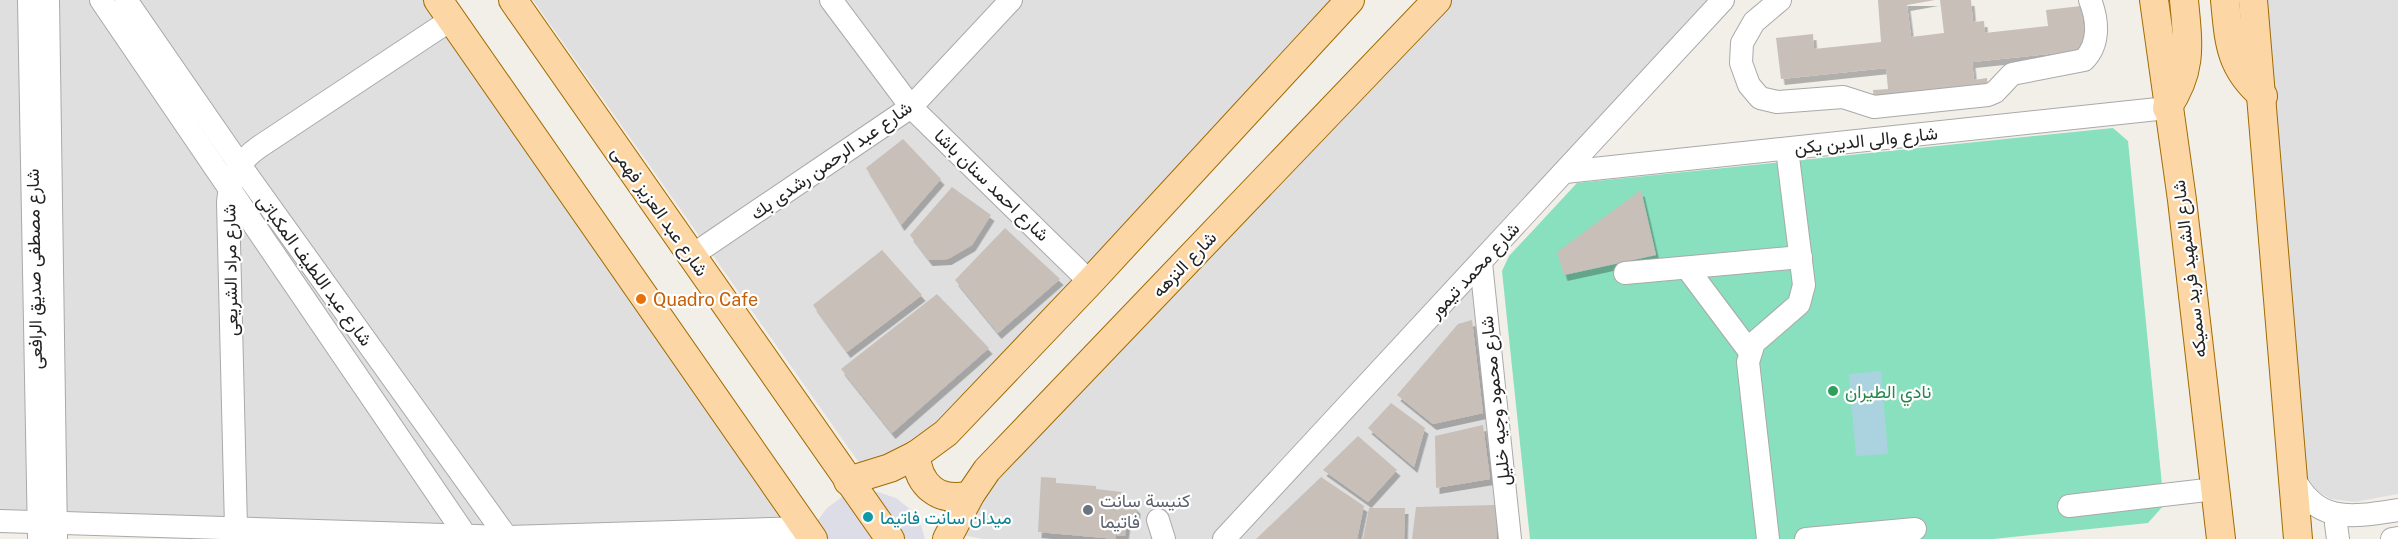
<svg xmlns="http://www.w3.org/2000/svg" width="2398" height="539" viewBox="0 0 2398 539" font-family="'Public Sans',Vazirmatn,sans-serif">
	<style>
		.residential { fill: #e0dfdf }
		.pitch { fill: #88e0be }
		.plaza { fill: #dddde8 }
		.water { fill: #aad3df }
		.building { fill: #c7bfb8; filter: url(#shadow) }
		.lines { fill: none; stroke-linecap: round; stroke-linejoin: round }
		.minor-casing { stroke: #a9a9a9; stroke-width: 24 }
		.major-casing { stroke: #a06b00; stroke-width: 30 }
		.minor { stroke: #fff; stroke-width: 22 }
		.major { stroke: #fcd6a4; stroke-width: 28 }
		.food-dot { fill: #e8710a; stroke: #fff; stroke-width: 2 }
		.leisure-dot { fill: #2e9e5b; stroke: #fff; stroke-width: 2 }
		.worship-dot { fill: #6b7280; stroke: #fff; stroke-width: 2 }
		.culture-dot { fill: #0f9aa8; stroke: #fff; stroke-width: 2 }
		.labels { text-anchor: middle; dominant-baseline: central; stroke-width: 4.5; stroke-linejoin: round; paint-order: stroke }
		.street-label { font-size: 18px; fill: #222; stroke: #fff }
		.food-label { font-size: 18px; fill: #c56008; stroke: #fff; text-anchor: start }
		.leisure-label { font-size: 18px; fill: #27864d; stroke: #fff; text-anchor: start }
		.worship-label { font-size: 18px; fill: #5b616d; stroke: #fff; text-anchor: start }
		.culture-label { font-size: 18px; fill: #0d838f; stroke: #fff; text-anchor: start }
	</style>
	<defs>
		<filter id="shadow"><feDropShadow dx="3.5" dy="6" stdDeviation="0" flood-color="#0004"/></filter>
	</defs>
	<rect width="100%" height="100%" fill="#f2efe9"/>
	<g class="residential">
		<polygon points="0,0 432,0 799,525 515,532 0,518"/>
		<polygon points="533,0 1335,0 939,430 862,467"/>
		<polygon points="1449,0 1712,0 1477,258 1504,539 983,539 946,532"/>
		<polygon points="2257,0 2398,0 2398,494 2354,502 2331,499 2311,488 2300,472"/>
	</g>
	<polygon class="pitch" points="2113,128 2128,141 2164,505 2148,523 1993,539 1530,539 1502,271 1509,256 1577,183"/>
	<polygon class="plaza" points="860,491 878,492 896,498 911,510 921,525 925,539 811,539 815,524 827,508 842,497"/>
	<polygon class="water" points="1881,371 1888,454 1856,456 1849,374"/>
	<g class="building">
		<polygon points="1878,0 1935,0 1907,5 1911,37 1944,33 1940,0 1971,0 1973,22 1984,21 1985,33 2048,26 2046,10 2081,6 2086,50 1972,62 1974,80 1987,78 1989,97 1875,110 1873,90 1888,89 1886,68 1781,79 1776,38 1813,34 1814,49 1881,42"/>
		<polygon points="903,139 941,179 901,225 866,168"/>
		<polygon points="952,187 991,215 972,245 948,259 929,260 910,235"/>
		<polygon points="1641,190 1656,255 1564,275 1557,252"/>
		<polygon points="1005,228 1060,279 998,333 955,280"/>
		<polygon points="882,250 922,295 847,352 813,305"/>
		<polygon points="937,294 989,348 892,433 841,369"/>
		<polygon points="1472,320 1483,413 1433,424 1397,395 1458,324"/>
		<polygon points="1391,403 1425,428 1414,467 1368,428"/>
		<polygon points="1483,425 1490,479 1436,488 1435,436"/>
		<polygon points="1358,436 1397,470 1368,502 1323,470"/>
		<polygon points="1041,477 1056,478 1056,483 1096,486 1096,489 1122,492 1121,502 1133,504 1137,508 1136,518 1127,521 1125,536 1116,535 1116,539 1038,532"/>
		<polygon points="1321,477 1364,506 1357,539 1256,539"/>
		<polygon points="1495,505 1497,539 1412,539 1416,507"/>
		<polygon points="1369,508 1405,508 1404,539 1363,539"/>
	</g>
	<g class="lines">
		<g class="minor-casing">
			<g id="minor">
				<polyline points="29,0 39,539"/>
				<polyline points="48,0 56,539"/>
				<polyline points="101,0 468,539"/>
				<polyline points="126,0 240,165 508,539"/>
				<polyline points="831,0 911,107 1090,282"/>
				<path d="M1780 0 1754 22 1742 43 1741 63 1749 85 1760 98 1777 102 1843 97 1874 107 1988 95 1995 92 2012 74 2084 60C2100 44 2098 20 2090 0"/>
				<polyline points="1565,172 2167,108"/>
				<polyline points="691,256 911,107 1011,0"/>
				<polyline points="1481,263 1510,539"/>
				<polyline points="1687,268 1750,352"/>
				<polyline points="1625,273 1801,257"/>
				<path d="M2293 476C2316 525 2353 517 2398 510"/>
				<polyline points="2069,506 2215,489"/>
				<polyline points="1158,520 1164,539"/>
				<polyline points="0,521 507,537 805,528"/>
				<path d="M236 528 228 202C230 177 239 161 259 147L452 19"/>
				<polyline points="1224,539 1723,0"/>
				<polyline points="1768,539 1748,362 1754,343 1799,304 1804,285 1787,149"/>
				<polyline points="1806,539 1915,529"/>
				<polyline points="2338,539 2336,524 2341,516"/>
				<polyline points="2392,539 2398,538"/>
			</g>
		</g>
		<g class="major-casing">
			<g id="major">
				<polyline points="438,0 813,539"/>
				<polyline points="513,0 890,539"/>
				<polyline points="2154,0 2182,200 2221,539"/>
				<path d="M2225 0C2229 41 2229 67 2263 96"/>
				<polyline points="2253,0 2298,539"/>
				<path d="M2167 108C2193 70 2188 44 2184 0"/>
				<path d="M916 455C918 486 939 503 970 495"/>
				<polyline points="848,481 890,468 916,455 946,433 1090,282 1350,0"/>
				<polyline points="947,539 970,495 987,470 1437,0"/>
			</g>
		</g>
		<use href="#minor" class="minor"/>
		<use href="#major" class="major"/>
	</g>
	<circle class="food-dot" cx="641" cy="299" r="6"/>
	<circle class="leisure-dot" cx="1833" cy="391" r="6"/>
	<circle class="worship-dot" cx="1088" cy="510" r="6"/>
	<circle class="culture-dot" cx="868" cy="517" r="6"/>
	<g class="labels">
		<g class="street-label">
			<text transform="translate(1866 140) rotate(-6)">شارع والى الدين يكن</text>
			<text transform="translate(831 160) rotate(-35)">شارع عبد الرحمن رشدى بك</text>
			<text transform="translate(992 185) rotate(44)">شارع احمد سنان باشا</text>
			<text transform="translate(660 211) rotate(55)">شارع عبد العزيز فهمى</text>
			<text transform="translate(1184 264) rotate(-46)">شارع النزهه</text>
			<text transform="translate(34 269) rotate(-91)">شارع مصطفى صديق الرافعى</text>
			<text transform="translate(2189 269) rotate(-97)">شارع الشهيد فريد سميكه</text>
			<text transform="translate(230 270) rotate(-91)">شارع مراد الشريعى</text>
			<text transform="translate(315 270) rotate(54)">شارع عبد اللطيف المكباتى</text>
			<text transform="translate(1474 270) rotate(-47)">شارع محمد تيمور</text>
			<text transform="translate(1495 401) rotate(-96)">شارع محمود وجيه خليل</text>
		</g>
		<g class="food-label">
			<text x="653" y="299">Quadro Cafe</text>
		</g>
		<g class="leisure-label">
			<text x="1845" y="391">نادي الطيران</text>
		</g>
		<g class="worship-label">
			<text x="1100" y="500">كنيسة سانت<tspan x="1100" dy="21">فاتيما</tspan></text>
		</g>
		<g class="culture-label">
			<text x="880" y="517">ميدان سانت فاتيما</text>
		</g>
	</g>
</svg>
